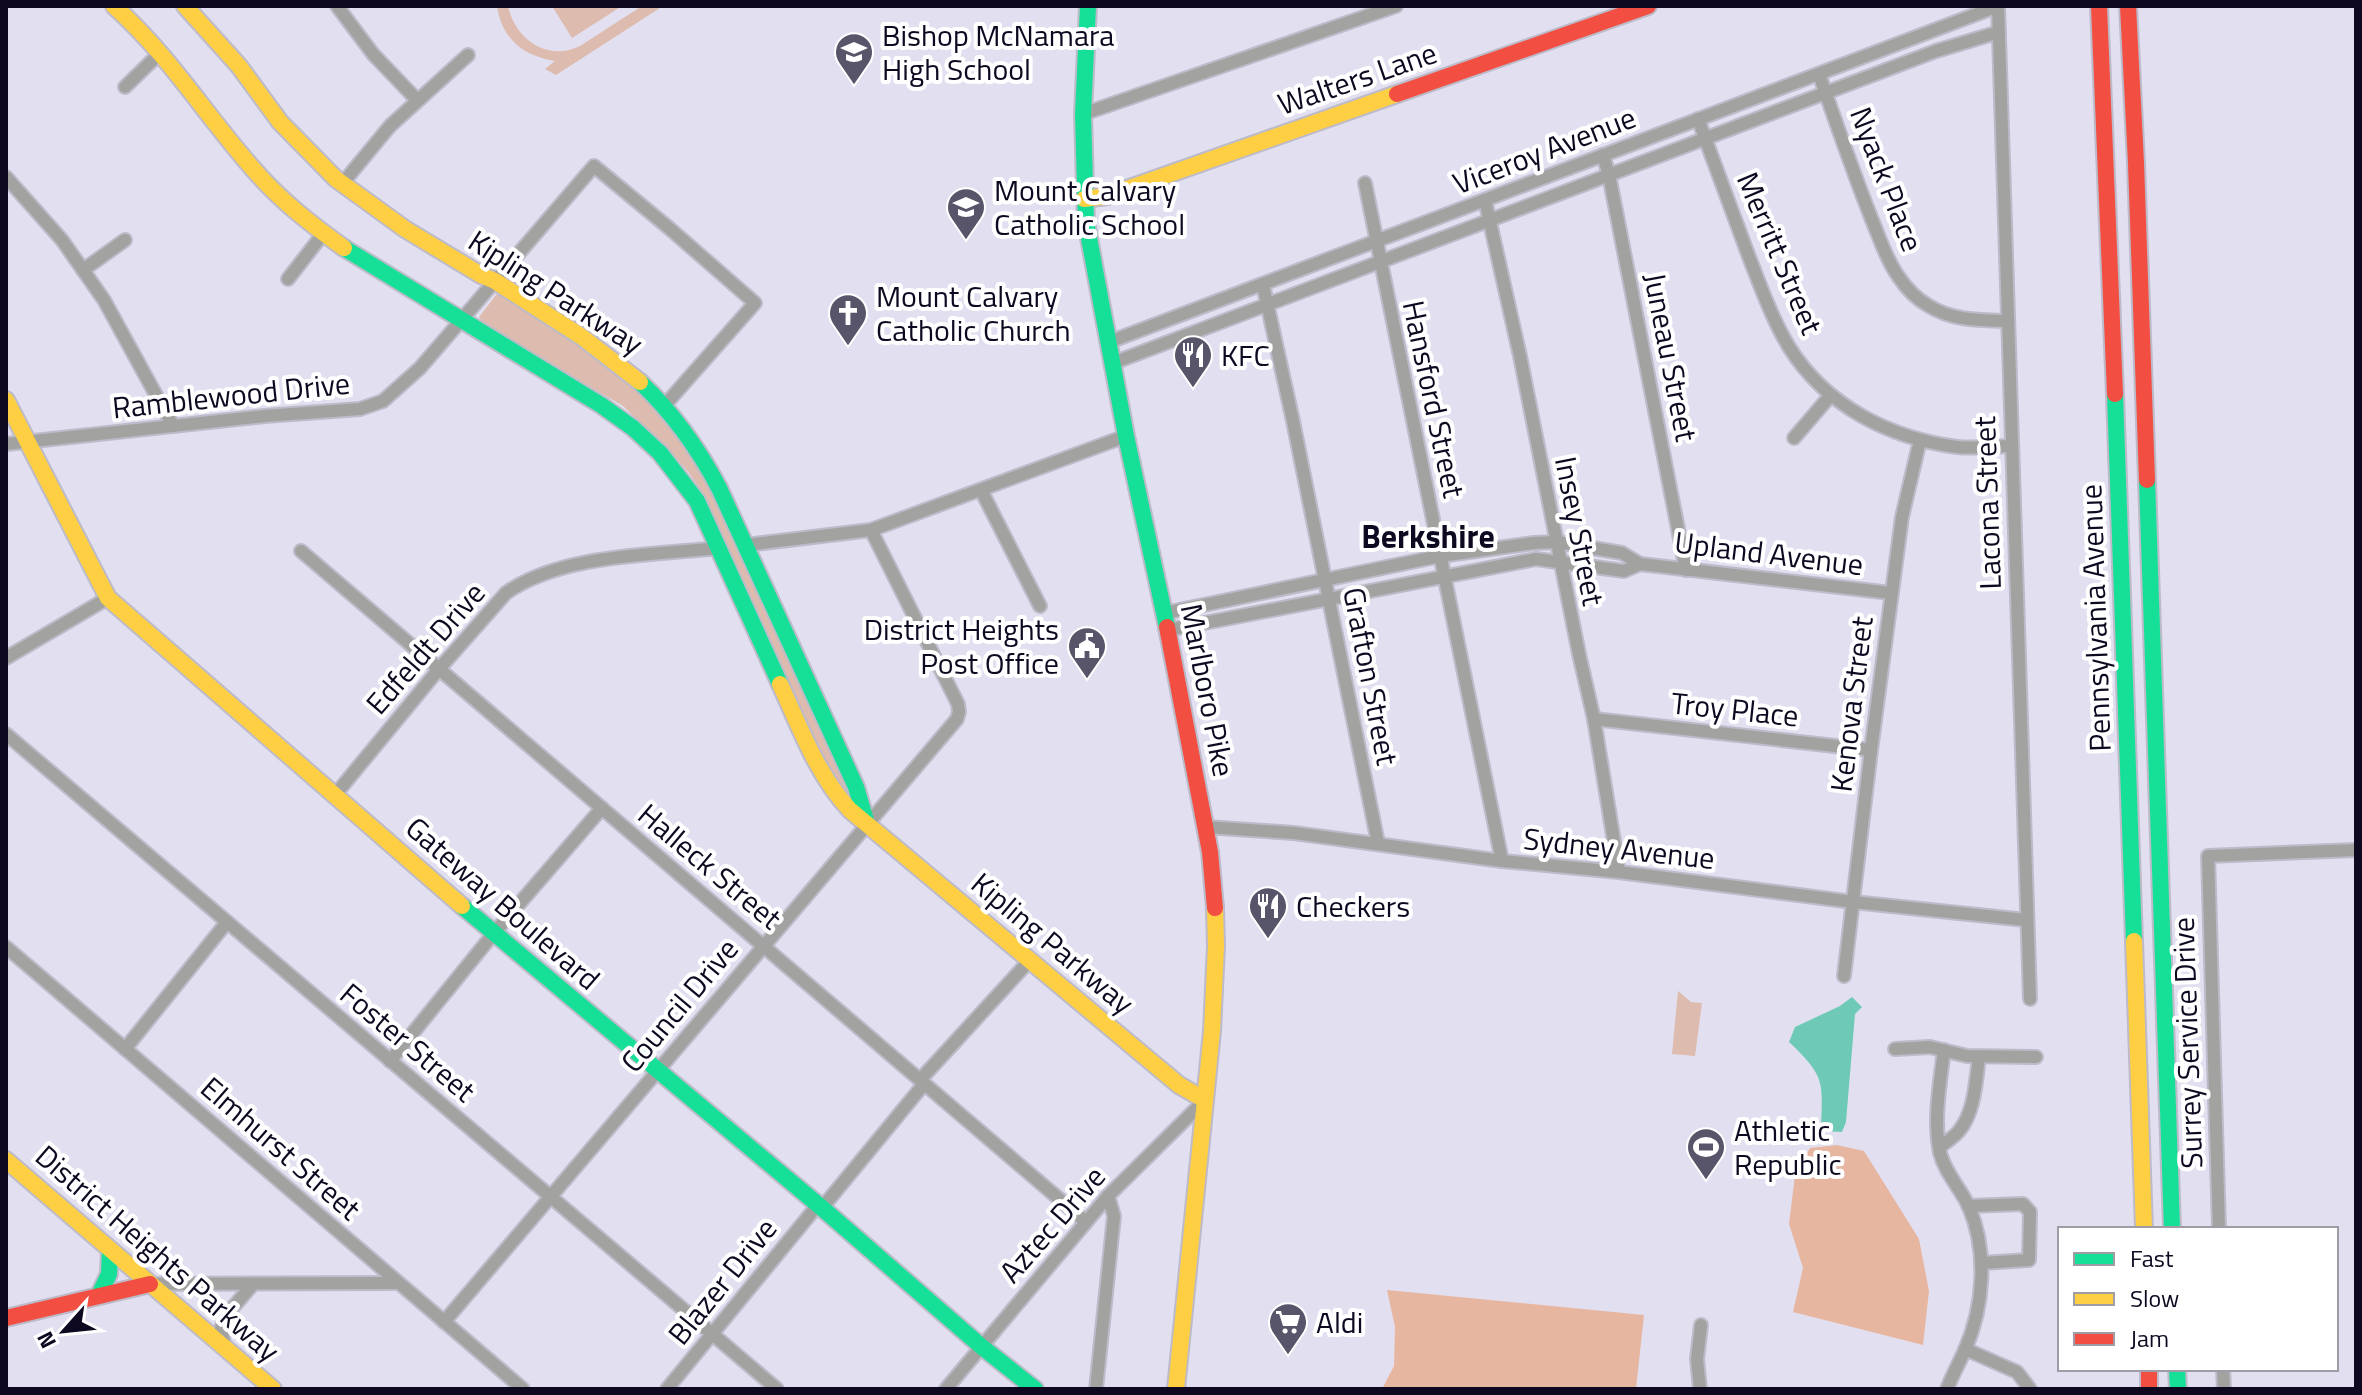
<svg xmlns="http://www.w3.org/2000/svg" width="2362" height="1395" viewBox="0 0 2362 1395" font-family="'Titillium Web',sans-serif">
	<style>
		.green { fill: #ddbbae }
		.forest { fill: #e7b6a1 }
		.water { fill: #6ecab6 }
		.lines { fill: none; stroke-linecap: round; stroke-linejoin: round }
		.street-casing { stroke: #bdbbc9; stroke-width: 16 }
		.fast-casing { stroke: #bdbbc9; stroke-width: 20 }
		.slow-casing { stroke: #bdbbc9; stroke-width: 20 }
		.jam-casing { stroke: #bdbbc9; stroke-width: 20 }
		.street { stroke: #a2a3a0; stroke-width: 12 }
		.fast { stroke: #16e098; stroke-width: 16 }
		.slow { stroke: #ffcf43; stroke-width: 16 }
		.jam { stroke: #f24e42; stroke-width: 16 }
		.labels { text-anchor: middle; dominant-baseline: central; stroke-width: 8; stroke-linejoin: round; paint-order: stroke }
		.poi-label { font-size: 30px; fill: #0e0820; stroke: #fff; text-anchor: start }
		.street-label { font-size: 30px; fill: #0e0820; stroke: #fff }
		.neighbourhood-label { font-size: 32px; font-weight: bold; fill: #0e0820; stroke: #fff }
	</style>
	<rect width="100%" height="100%" fill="#e2e0f0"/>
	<g class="green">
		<path d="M497 6H508C515 39 547 62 580 46L642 6H663L556 75 545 69 555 61C523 56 502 39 497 6Z"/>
		<polygon points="552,6 622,6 572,38"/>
		<polygon points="503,294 544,317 657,403 703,467 857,796 853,801 831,773 702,492 689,473 669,450 623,406 484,325 479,317 496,295"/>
		<polygon points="1678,991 1691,1002 1702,1003 1695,1056 1672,1054"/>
	</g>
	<g class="forest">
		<polygon points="1837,1145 1864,1151 1919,1239 1929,1291 1923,1345 1793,1312 1803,1268 1789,1224 1795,1175 1810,1148"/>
		<polygon points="1387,1290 1644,1315 1636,1389 1382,1389 1394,1366 1395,1327"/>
	</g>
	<path class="water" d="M1852 997 1862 1007 1855 1014 1846 1122 1842 1132 1821 1131C1822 1082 1827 1078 1789 1042L1795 1027 1840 1006Z"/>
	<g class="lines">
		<g class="street-casing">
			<g id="street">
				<polyline points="337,6 373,54 417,100"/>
				<polyline points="1998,6 2030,999"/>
				<path d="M1819 74C1836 123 1853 172 1872 220 1880 239 1886 259 1898 276 1906 288 1916 299 1929 306 1953 321 1980 320 2007 321"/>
				<polyline points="125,87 161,52"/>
				<polyline points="1083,114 1396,6"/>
				<path d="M1698 119C1715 165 1732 211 1749 257 1761 287 1772 319 1789 347 1826 406 1889 438 1957 447 1974 449 1994 446 2012 446"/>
				<polyline points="1603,155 1609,175 1686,570"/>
				<polyline points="6,177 62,240 104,300 173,426"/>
				<polyline points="1365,183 1502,861"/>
				<polyline points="342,184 390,126 468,55"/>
				<polyline points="1485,200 1520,356 1579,654 1594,719 1619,872"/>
				<polyline points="83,270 125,240"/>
				<polyline points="288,279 323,234"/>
				<polyline points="1263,285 1293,421 1378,843"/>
				<polyline points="1109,342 1998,6"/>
				<polyline points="1113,363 1936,51 1999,32"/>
				<polyline points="1794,438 1830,396"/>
				<polyline points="6,444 265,416 360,409 383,401 420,368 594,166 669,228 755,303 664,406"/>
				<polyline points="981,490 1040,606"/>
				<polyline points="746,545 871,530 1126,436"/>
				<polyline points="301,551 1085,1221"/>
				<polyline points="1165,613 1440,556 1534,543 1557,542 1622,553 1640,564 1891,593"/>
				<polyline points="1168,630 1536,559 1624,571 1640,564"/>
				<polyline points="6,658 108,598"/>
				<polyline points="1594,719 1871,750"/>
				<polyline points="6,734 777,1389"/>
				<path d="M335 795 439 669 506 593C561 554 654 555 719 548"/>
				<polyline points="1206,827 1294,833 1502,861 1619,872 1853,902 2026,920"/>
				<polyline points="6,947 523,1389"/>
				<polyline points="1844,976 1871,750 1902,517 1920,440"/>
				<polyline points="125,1049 227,922"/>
				<polyline points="1895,1049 1930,1047 1967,1056 2036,1057"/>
				<path d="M1944 1050C1940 1084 1933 1120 1940 1153 1945 1173 1961 1189 1969 1207 1988 1252 1984 1306 1965 1350 1959 1363 1952 1376 1947 1389"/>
				<polyline points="390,1061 494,933 602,808"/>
				<polyline points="920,1080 1030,960"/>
				<path d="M1940 1147C1946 1142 1954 1137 1959 1131 1975 1112 1976 1079 1979 1057"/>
				<polyline points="1968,1206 2023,1204 2030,1212 2029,1260 1982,1263"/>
				<polyline points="822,1208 924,1084"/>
				<polyline points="2219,1229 2208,856 2356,850"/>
				<polyline points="150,1284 397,1283"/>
				<polyline points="444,1322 957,719 959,712 958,704 871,530"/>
				<polyline points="225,1348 221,1328 229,1312 253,1284"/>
				<polyline points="1965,1349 2017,1372 2030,1389"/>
				<polyline points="2223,1369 2224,1389"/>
				<polyline points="667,1389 817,1206"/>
				<polyline points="946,1389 1108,1196 1205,1100"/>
				<polyline points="1096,1389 1114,1216 1108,1196"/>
				<polyline points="1700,1389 1697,1359 1701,1325"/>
			</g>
		</g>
		<g class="fast-casing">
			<g id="fast">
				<polyline points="1088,6 1083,114 1086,222 1126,436 1167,627"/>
				<polyline points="344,248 601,405 633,428 660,453 697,501 780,684"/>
				<path d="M640 382C673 413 698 448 719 488L856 787 867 824"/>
				<polyline points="2115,394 2134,941"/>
				<polyline points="2147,480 2172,1229"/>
				<polyline points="462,906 822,1208 982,1347 1035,1389"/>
				<polyline points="99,1295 109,1274 110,1250"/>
				<polyline points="2177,1369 2178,1389"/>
			</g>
		</g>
		<g class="slow-casing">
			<g id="slow">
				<path d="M114 6C170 56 206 116 255 171 281 201 312 225 344 248"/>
				<polyline points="185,6 239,66 280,122 336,179 405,229 481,275 495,281 582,337 640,382"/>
				<polyline points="1084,199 1107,196 1397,94"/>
				<polyline points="6,400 108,598 462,906"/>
				<path d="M780 684C800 727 817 775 850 810L1179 1085 1205 1100"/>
				<polyline points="2134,941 2144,1229"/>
				<polyline points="6,1160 273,1389"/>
				<polyline points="1176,1389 1212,1031 1216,946 1215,908"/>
			</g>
		</g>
		<g class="jam-casing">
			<g id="jam">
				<polyline points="2099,6 2115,394"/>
				<polyline points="2128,6 2136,163 2147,480"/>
				<polyline points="1397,94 1648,6"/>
				<polyline points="1167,627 1210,852 1215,908"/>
				<polyline points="6,1318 150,1284"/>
				<polyline points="2149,1369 2149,1389"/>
			</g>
		</g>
		<use href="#street" class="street"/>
		<use href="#fast" class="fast"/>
		<use href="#slow" class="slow"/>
		<use href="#jam" class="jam"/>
	</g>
	<defs>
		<g id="school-pin" transform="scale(2)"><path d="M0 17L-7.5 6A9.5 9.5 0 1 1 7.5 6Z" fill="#585469" stroke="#fff"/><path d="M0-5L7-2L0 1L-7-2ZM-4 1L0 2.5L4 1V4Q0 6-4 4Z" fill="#fff"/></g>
		<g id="church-pin" transform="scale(2)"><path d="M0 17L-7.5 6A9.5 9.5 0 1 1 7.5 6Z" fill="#585469" stroke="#fff"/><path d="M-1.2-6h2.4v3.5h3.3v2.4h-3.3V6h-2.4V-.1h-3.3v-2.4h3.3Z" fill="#fff"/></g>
		<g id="restaurant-pin" transform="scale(2)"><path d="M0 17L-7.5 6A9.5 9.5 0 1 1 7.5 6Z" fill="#585469" stroke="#fff"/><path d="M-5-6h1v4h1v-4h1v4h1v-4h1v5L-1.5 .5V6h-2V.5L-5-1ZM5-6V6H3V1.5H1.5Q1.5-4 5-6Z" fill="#fff"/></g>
		<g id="civic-pin" transform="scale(2)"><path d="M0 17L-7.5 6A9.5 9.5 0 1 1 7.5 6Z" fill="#585469" stroke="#fff"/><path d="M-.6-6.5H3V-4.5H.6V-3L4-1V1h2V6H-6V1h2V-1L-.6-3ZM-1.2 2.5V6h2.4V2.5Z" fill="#fff"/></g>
		<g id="stadium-pin" transform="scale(2)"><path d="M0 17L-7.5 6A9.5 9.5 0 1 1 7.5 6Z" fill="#585469" stroke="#fff"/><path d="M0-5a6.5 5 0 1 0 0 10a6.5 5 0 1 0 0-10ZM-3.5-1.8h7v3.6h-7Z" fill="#fff"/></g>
		<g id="supermarket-pin" transform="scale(2)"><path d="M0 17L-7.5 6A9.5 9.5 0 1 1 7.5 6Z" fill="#585469" stroke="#fff"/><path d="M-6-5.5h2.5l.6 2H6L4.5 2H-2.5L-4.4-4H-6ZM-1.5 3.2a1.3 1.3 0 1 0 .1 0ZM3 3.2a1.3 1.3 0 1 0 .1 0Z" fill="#fff"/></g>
	</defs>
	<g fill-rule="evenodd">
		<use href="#school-pin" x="854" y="52"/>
		<use href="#school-pin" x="966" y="207"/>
		<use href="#church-pin" x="848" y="313"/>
		<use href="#restaurant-pin" x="1193" y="355"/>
		<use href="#civic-pin" x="1087" y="646"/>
		<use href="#restaurant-pin" x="1268" y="906"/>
		<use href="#stadium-pin" x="1706" y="1147"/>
		<use href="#supermarket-pin" x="1288" y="1322"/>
	</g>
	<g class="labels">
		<g class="poi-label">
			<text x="882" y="35">Bishop McNamara<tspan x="882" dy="34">High School</tspan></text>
			<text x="994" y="190">Mount Calvary<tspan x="994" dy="34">Catholic School</tspan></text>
			<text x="876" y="296">Mount Calvary<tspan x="876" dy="34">Catholic Church</tspan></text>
			<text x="1221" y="355">KFC</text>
			<text x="1059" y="629" text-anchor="end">District Heights<tspan x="1059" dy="34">Post Office</tspan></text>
			<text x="1296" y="906">Checkers</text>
			<text x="1734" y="1130">Athletic<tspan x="1734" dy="34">Republic</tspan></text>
			<text x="1316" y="1322">Aldi</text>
		</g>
		<g class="street-label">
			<text transform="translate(1357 78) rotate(-19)">Walters Lane</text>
			<text transform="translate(1544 150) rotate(-21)">Viceroy Avenue</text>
			<text transform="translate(1887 179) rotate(69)">Nyack Place</text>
			<text transform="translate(1780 253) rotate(67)">Merritt Street</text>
			<text transform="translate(556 292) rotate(33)">Kipling Parkway</text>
			<text transform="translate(1671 357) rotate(79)">Juneau Street</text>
			<text transform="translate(231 395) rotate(-6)">Ramblewood Drive</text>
			<text transform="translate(1434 399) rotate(78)">Hansford Street</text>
			<text transform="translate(1987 503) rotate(-92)">Lacona Street</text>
			<text transform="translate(1580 531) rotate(79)">Insey Street</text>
			<text transform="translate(1769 553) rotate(7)">Upland Avenue</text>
			<text transform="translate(2095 618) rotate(-92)">Pennsylvania Avenue</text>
			<text transform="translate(425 648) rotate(-49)">Edfeldt Drive</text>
			<text transform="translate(1371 676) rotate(79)">Grafton Street</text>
			<text transform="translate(1208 690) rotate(79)">Marlboro Pike</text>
			<text transform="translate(1851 704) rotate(-83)">Kenova Street</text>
			<text transform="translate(1735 709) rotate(6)">Troy Place</text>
			<text transform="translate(1619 848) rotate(6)">Sydney Avenue</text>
			<text transform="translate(710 866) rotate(40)">Halleck Street</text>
			<text transform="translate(503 903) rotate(41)">Gateway Boulevard</text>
			<text transform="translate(1053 943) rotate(40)">Kipling Parkway</text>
			<text transform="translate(679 1005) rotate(-50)">Council Drive</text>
			<text transform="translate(408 1042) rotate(40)">Foster Street</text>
			<text transform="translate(2187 1043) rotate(-92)">Surrey Service Drive</text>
			<text transform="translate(281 1148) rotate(41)">Elmhurst Street</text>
			<text transform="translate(1052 1224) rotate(-49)">Aztec Drive</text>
			<text transform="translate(158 1253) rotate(41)">District Heights Parkway</text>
			<text transform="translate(722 1281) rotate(-51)">Blazer Drive</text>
		</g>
		<g class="neighbourhood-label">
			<text x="1428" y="536">Berkshire</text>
		</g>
	</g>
	<rect width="2362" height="1395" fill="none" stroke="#0e0820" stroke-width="16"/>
	<rect x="2058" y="1227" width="280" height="144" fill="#ffffff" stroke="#9f9ca6" stroke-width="2"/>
	<rect x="2074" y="1253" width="40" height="12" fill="#16e098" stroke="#9f9ca6" stroke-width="2"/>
	<text x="2130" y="1267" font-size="24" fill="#0e0820">Fast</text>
	<rect x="2074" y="1293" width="40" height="12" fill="#ffcf43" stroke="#9f9ca6" stroke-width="2"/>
	<text x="2130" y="1307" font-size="24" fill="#0e0820">Slow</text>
	<rect x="2074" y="1333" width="40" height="12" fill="#f24e42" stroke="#9f9ca6" stroke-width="2"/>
	<text x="2130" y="1347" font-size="24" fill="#0e0820">Jam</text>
	<g transform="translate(64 1331) rotate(243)" stroke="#ffffff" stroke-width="6" paint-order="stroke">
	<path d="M0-6L14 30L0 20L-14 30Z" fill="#0e0820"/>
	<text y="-12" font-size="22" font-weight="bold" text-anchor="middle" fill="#0e0820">N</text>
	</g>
</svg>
